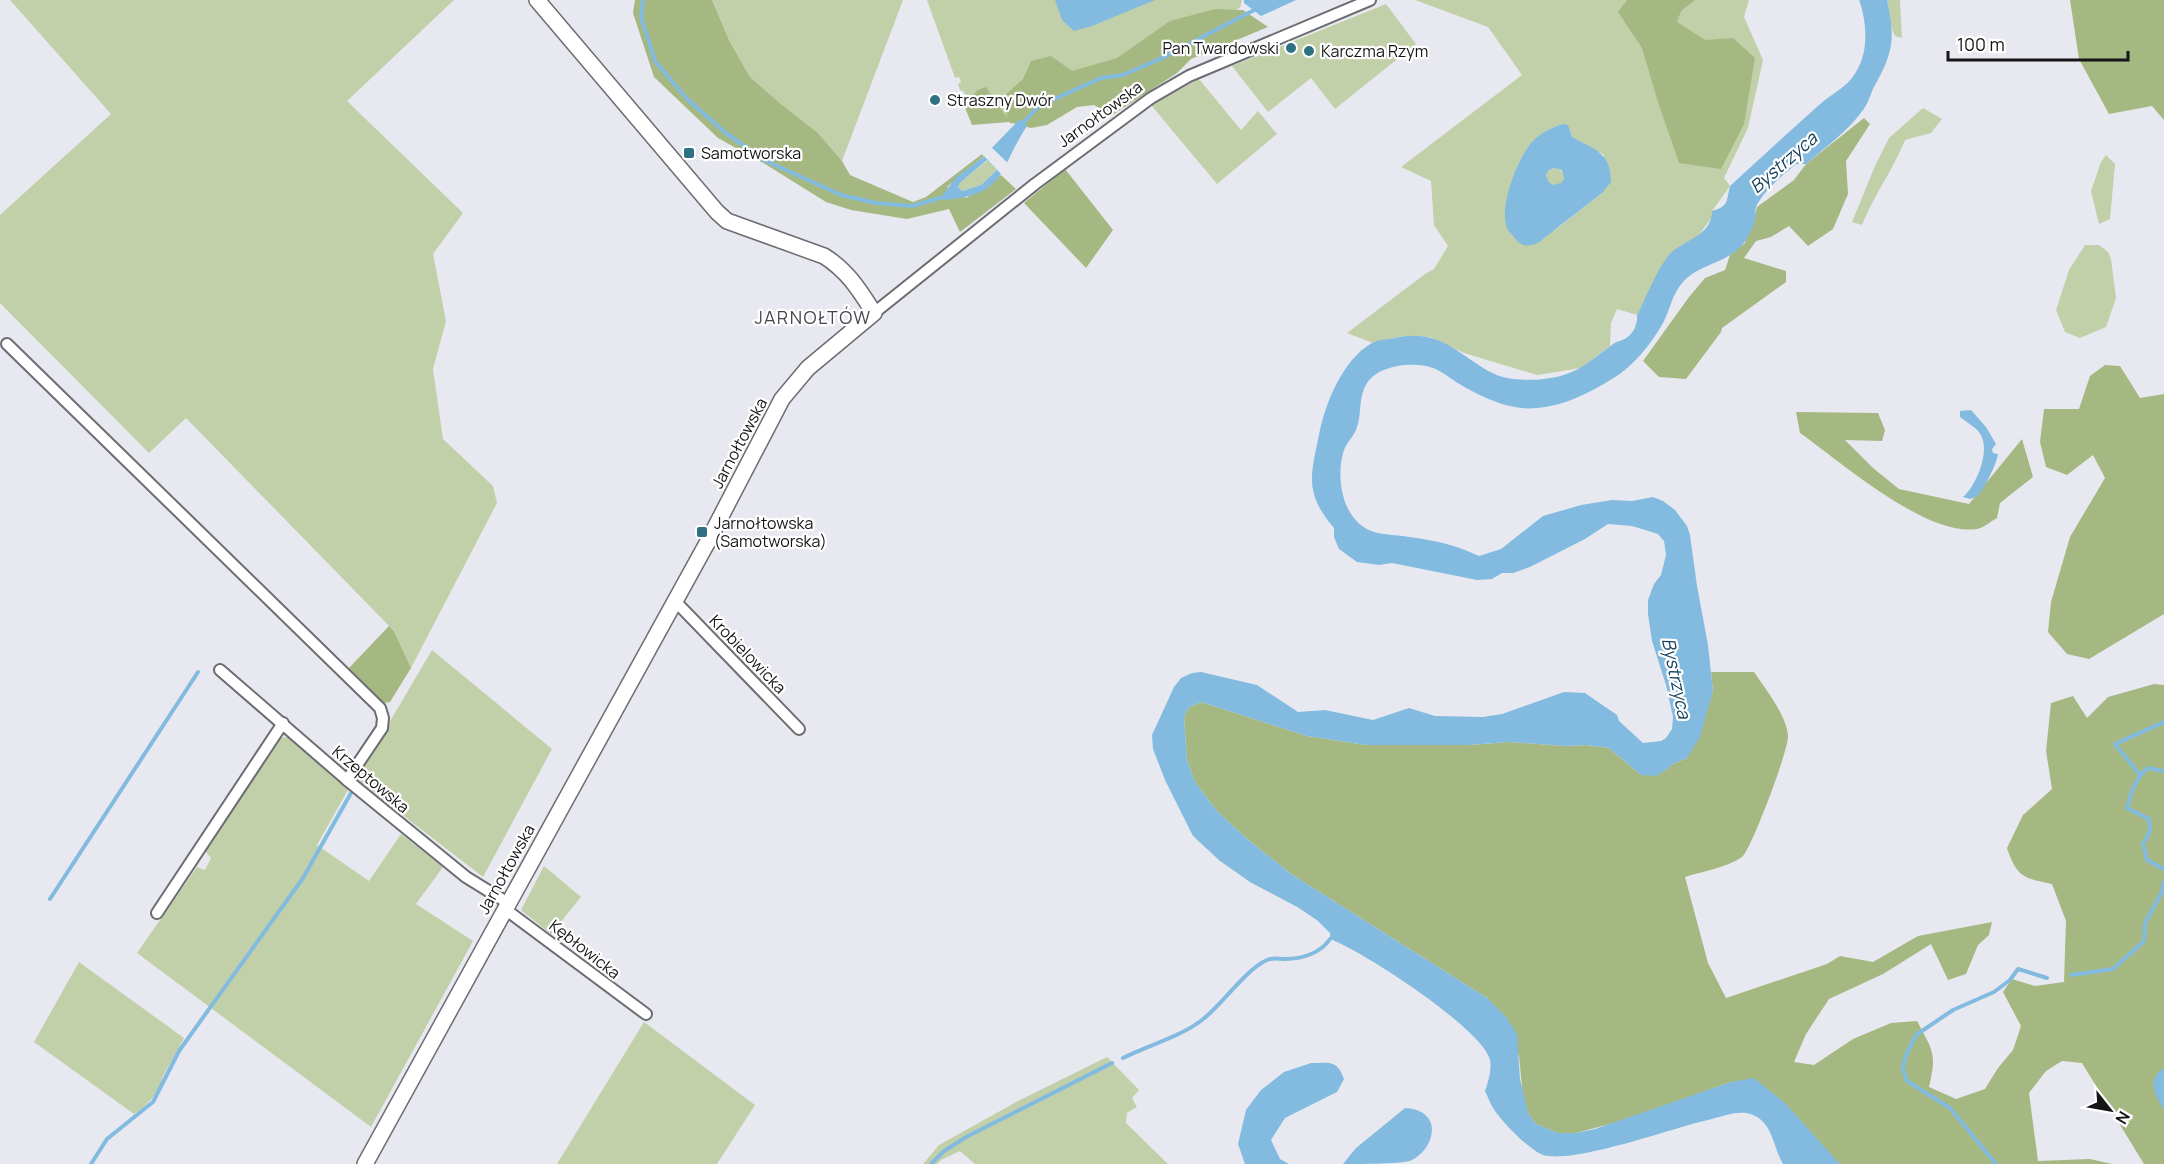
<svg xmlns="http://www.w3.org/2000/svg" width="2164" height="1164" viewBox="0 0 2164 1164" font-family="Manrope,sans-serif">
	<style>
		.green { fill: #c2d0a9; fill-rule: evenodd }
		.forest { fill: #a5b881 }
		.water { fill: #83bbe0; fill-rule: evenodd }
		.pier { fill: #e8e9f0 }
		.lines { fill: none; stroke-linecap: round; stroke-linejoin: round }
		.stream { stroke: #83bbe0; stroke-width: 4 }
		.street-casing { stroke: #6c6d73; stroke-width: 14 }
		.secondary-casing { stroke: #6c6d73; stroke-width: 18 }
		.street { stroke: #fff; stroke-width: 10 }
		.secondary { stroke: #fff; stroke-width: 15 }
		.poi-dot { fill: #2d7182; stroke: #fff; stroke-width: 2 }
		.labels { text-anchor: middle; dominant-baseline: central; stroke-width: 4.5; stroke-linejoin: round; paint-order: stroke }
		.poi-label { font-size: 16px; fill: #151517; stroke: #fff; text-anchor: start }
		.street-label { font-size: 16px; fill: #151517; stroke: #fff }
		.water-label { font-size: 18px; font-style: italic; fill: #14415b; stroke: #fff }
		.neighbourhood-label { font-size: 18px; letter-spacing: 1.5px; fill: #46474c; stroke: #fff }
	</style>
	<rect width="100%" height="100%" fill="#e8e9f0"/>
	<g class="green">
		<polygon points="10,0 454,0 347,101 463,213 433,254 446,321 433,369 443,439 493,486 497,503 411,668 394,631 186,418 149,453 0,303 0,215 111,114"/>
		<polygon points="712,0 903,0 842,161 818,133 781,104 750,77 729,40"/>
		<polygon points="927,0 1242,0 1240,8 1237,9 1041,100 1012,124 968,99 963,91 960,90 958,84 961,82 959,77 955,78"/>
		<path d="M1415 0H1749L1744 17 1763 60 1748 128 1724 178 1730 186 1712 211V217L1699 235 1669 255 1637 315 1617 309 1611 323 1610 346 1581 368 1537 375 1464 353 1430 337 1403 336 1373 343 1347 333 1425 274 1434 269 1448 246 1434 225 1431 181 1401 167 1522 75 1488 27ZM1562 124 1570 131 1572 137 1604 155 1602 193 1554 231 1512 235 1508 230C1509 185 1514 141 1562 124Z"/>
		<polygon points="1887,0 1900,0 1902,38 1895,36 1892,29"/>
		<polygon points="1386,4 1416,44 1335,109 1311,78 1268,112 1232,66"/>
		<polygon points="1199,79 1241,130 1258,111 1277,134 1217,184 1151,105"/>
		<path d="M1923 108 1942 119 1931 133 1905 140C1893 170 1874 195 1862 225L1852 222 1875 166 1889 138Z"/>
		<polygon points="2106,155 2115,164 2110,219 2099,224 2091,191 2101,162"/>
		<polygon points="988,160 997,170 981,185 961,191 958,187 961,182"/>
		<circle cx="1555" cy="177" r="9"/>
		<polygon points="2085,245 2099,245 2108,252 2111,259 2116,298 2106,327 2080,338 2065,332 2056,310 2069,270"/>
		<polygon points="432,650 552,749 483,877 356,779"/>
		<polygon points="286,737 295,739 349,788 317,845 369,881 401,834 443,867 416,904 473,941 371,1127 137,953 197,867 205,870 211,858 204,850 279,738"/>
		<polygon points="544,866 581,897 551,934 521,910"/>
		<path d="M79 962 184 1038 162 1078C159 1093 146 1107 134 1114L34 1042Z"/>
		<polygon points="644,1022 755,1105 717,1164 557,1164"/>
		<polygon points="1107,1057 1139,1090 1132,1098 1137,1107 1127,1113 1126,1123 1168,1164 975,1164 960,1151 941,1160 937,1164 923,1164 939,1145 1018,1101"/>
	</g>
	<g class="forest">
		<polygon points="635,0 712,0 729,40 750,77 781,104 818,133 842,161 850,175 913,202 926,197 982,154 984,156 947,187 966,198 1001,175 1016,189 960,232 949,209 907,219 851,210 826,202 765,164 718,138 654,77 633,13"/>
		<polygon points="1627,0 1695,0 1681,11 1677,22 1705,40 1733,38 1755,58 1744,124 1721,169 1679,163 1658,102 1642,48 1618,12"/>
		<polygon points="2070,0 2164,0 2164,120 2152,106 2109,114 2079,59"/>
		<polygon points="1215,9 1243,10 1268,27 1191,59 1177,73 1111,116 1094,105 1077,107 1047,125 1031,128 1009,122 972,125 964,105 978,90 986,87 1008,119 1001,99 1023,79 1031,61 1051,56 1072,71 1117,58 1170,21"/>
		<polygon points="1864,118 1870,124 1846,161 1848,194 1833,229 1808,246 1789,226 1771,237 1756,241 1744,258 1786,271 1786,282 1722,328 1721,332 1686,379 1659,377 1643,361 1689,297 1705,278 1725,270 1730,255 1745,243 1747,234 1752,228 1757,207 1794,180 1806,164"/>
		<polygon points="1065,169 1113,230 1086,268 1024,203"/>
		<polygon points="2105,365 2120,366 2140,398 2164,394 2164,614 2089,659 2067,654 2048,632 2051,602 2070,537 2105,478 2093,455 2067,475 2046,467 2040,442 2044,409 2079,409 2090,376"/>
		<path d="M1796 412 1878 413 1885 430 1882 441 1845 440 1873 468 1899 489 1969 504 2022 439 2033 477 2000 503 1997 518C1991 521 1984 528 1977 529 1926 537 1841 462 1800 433Z"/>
		<polygon points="389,626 394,631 411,668 390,702 384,703 349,668"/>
		<path d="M1711 672H1754C1765 688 1787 716 1788 736 1789 749 1751 850 1742 857 1726 868 1703 871 1685 877L1708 963 1726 998 1827 964 1840 956 1873 962 1918 936 1992 922 1989 935 1978 945 1966 974 1948 980 1931 944 1883 974 1829 999 1806 1034 1794 1062 1814 1065 1853 1039 1891 1023 1917 1021C1933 1051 1937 1053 1929 1087L1956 1099 1985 1089 1998 1068 2013 1050 2021 1026 2003 992 2012 979 2035 986 2064 982 2066 921 2052 884C2023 878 2017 877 2007 848L2023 815 2052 789 2046 751 2051 703 2073 696 2087 718 2108 697 2154 684 2164 685V1164H2144L2082 1063 2062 1061 2046 1071 2029 1093 2038 1161 2090 1159 2112 1164H1840L1731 1082 1621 1121 1576 1133H1558L1536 1124 1528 1113 1523 1098 1519 1056 1487 998 1291 874 1247 839 1216 810 1195 782 1187 760 1184 717 1188 708 1201 702 1307 736 1366 745H1469L1509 742 1566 746 1586 745 1609 748 1641 775 1666 770 1673 764 1687 758 1713 691Z"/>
	</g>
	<g class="water">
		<polygon points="1055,0 1155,0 1092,26 1074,31 1062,20"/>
		<polygon points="1244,0 1296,0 1261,16 1244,3"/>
		<path d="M1859 0H1887C1895 37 1894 51 1875 85 1871 92 1869 102 1863 110 1848 131 1826 147 1806 164H1796C1783 175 1763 191 1756 207 1755 211 1756 216 1755 220 1754 226 1747 240 1743 244 1728 263 1699 264 1683 282 1672 294 1670 310 1663 323 1651 344 1634 366 1612 379 1589 393 1564 406 1537 408 1509 411 1479 396 1456 382 1449 377 1441 371 1433 368 1414 361 1378 365 1367 383 1358 397 1362 413 1357 427 1355 435 1347 442 1344 450 1335 477 1342 522 1374 532 1384 535 1398 535 1409 537 1434 540 1456 545 1479 556L1501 549 1543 516 1581 505 1612 500 1632 501 1653 497 1663 501 1675 510 1687 526 1690 535 1697 586 1708 645 1713 691 1700 737 1687 758 1673 764 1666 770 1656 776 1641 775 1609 748 1586 745 1566 746 1509 742 1469 745H1366L1307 736 1201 702 1188 708 1184 717 1187 760 1195 782 1216 810 1247 839 1291 874 1487 998 1506 1017 1517 1034 1520 1079 1528 1113 1536 1124 1558 1133H1576L1595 1129 1731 1082 1754 1078 1785 1103 1840 1164H1783C1773 1147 1773 1123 1753 1115 1739 1109 1722 1117 1708 1120 1672 1128 1575 1164 1543 1155 1529 1150 1501 1121 1493 1108 1490 1103 1488 1097 1485 1091 1488 1082 1492 1070 1490 1060 1483 1029 1361 950 1330 939V933L1318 921 1299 908 1250 882 1220 861 1193 836 1165 780 1153 749 1152 735 1174 687 1181 678 1192 673 1201 672 1257 685 1298 712 1325 710 1373 720 1409 708 1435 716 1483 717 1502 714 1564 692 1585 693 1617 715 1619 721 1643 743 1661 741 1666 738 1672 729 1673 717 1666 685 1652 641 1648 614V600L1654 584 1661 575 1666 555 1664 541 1658 534 1632 526 1608 524 1585 539 1530 567 1513 573H1502L1492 579 1477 580 1392 563 1379 565 1357 562 1339 549 1334 537V528C1305 494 1310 477 1319 435 1325 404 1342 360 1372 343 1378 340 1388 339 1395 338 1405 335 1420 335 1431 338 1458 345 1481 373 1507 378 1531 382 1562 380 1583 366 1594 359 1604 350 1616 342 1629 340 1638 329 1637 315 1647 296 1655 273 1668 256 1681 240 1712 237 1712 211 1729 206 1726 202 1730 186 1759 159 1789 132 1819 105 1832 93 1847 88 1856 72 1869 51 1867 22 1859 0Z"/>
		<path d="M1020 119 1027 126C998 170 1007 195 944 200L942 196 956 177 982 158ZM987 160 997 170 981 185 962 191 958 187 961 182Z"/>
		<path d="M1562 124 1568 125 1572 137C1595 150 1611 152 1611 182L1602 193 1538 243C1527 247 1521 247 1514 237 1512 235 1510 233 1508 230 1497 210 1518 155 1534 140 1542 132 1552 128 1562 124ZM1554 168 1562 170 1564 179 1561 183 1552 185 1548 181 1546 175 1549 170Z"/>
		<path d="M1971 410 1986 427 1996 444 1992 449 1993 453 1998 454C1998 460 1984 490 1979 494 1976 497 1973 498 1970 499L1963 497C1977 485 1992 448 1979 432 1974 426 1966 422 1960 417V411Z"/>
		<path d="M1311 1063C1329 1063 1337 1059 1344 1079L1337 1092 1285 1118 1271 1140 1280 1159 1289 1164H1245L1238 1144 1246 1110 1261 1090 1284 1072Z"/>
		<path d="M2164 1068V1110C2154 1094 2146 1079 2164 1068Z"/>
		<path d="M1405 1108C1444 1110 1436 1149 1410 1161 1395 1164 1361 1164 1343 1164L1356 1148Z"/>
	</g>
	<polygon class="pier" points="990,146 1010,165 1003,176 982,154"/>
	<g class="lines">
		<g class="stream">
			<polyline points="643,0 641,17 655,61 687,99 726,133 764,160 841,195 876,203 912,206 947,196"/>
			<polyline points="1022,124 1039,106 1101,78 1123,75 1160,59 1258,8"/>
			<path d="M2164 771 2148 768C2135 779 2131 792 2127 808L2149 819 2150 831 2143 844 2147 860 2164 869"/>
			<polyline points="2140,775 2115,744 2164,722"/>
			<polyline points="50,899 198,672"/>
			<polyline points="2071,975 2113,969 2144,941 2145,923 2162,892 2164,882"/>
			<path d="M1123 1058C1149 1045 1180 1037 1202 1020 1223 1004 1245 970 1267 960 1273 957 1279 959 1285 959 1302 959 1321 953 1330 939"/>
			<polyline points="91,1164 107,1139 153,1102 179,1051 303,878 351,793"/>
			<polyline points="931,1164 944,1151 968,1136 1112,1063"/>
			<polyline points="1996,1164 1950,1108 1907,1081 1903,1069 1905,1057 1916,1035 1953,1010 1994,992 2010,980 2018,969 2047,978"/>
		</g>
		<g class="street-casing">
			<g id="street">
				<polyline points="874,313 1035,184 1151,98 1189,76 1370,0"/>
				<polyline points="7,344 380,708 383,718 382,728 347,780"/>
				<polyline points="675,601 799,729"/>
				<polyline points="220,670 347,780 466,877 508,903"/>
				<polyline points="505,909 646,1014"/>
				<polyline points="157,913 283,723"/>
			</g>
		</g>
		<g class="secondary-casing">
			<path id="secondary" d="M365 1164 706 545 782 399 808 368 874 313C860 291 848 271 824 256L727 221 717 212 537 0"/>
		</g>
		<use href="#street" class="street"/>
		<use href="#secondary" class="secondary"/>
	</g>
	<g class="poi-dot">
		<circle cx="1291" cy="48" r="6"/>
		<circle cx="1309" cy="51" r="6"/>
		<circle cx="935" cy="100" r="6"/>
		<rect x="683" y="147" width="12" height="12" rx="3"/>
		<rect x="696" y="526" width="12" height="12" rx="3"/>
	</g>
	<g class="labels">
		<g class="poi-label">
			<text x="1279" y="48" text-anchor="end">Pan Twardowski</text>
			<text x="1321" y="51">Karczma Rzym</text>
			<text x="947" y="100">Straszny Dwór</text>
			<text x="701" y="153">Samotworska</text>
			<text x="714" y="523">Jarnołtowska<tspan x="714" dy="18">(Samotworska)</tspan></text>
		</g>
		<g class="street-label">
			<text transform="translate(1100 114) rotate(-36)">Jarnołtowska</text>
			<text transform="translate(739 443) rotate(-62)">Jarnołtowska</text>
			<text transform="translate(748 654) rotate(46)">Krobielowicka</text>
			<text transform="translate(371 779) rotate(40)">Krzeptowska</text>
			<text transform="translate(506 869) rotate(-61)">Jarnołtowska</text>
			<text transform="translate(585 949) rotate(38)">Kębłowicka</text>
		</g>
		<g class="water-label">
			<text transform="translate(1783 162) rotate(-41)">Bystrzyca</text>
			<text transform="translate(1677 678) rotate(78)">Bystrzyca</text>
		</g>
		<g class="neighbourhood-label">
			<text x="813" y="317">JARNOŁTÓW</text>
		</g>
	</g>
	<g transform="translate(2110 1110) rotate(121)" stroke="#ffffff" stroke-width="4.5" paint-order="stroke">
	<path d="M0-4.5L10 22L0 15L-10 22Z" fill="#151517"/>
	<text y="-9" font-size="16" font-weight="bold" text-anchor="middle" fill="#151517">N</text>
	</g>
	<path d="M1948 51v9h180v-9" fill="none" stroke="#151517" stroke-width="3"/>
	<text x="1957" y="51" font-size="18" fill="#151517" stroke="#ffffff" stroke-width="4.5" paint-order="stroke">100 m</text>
</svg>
